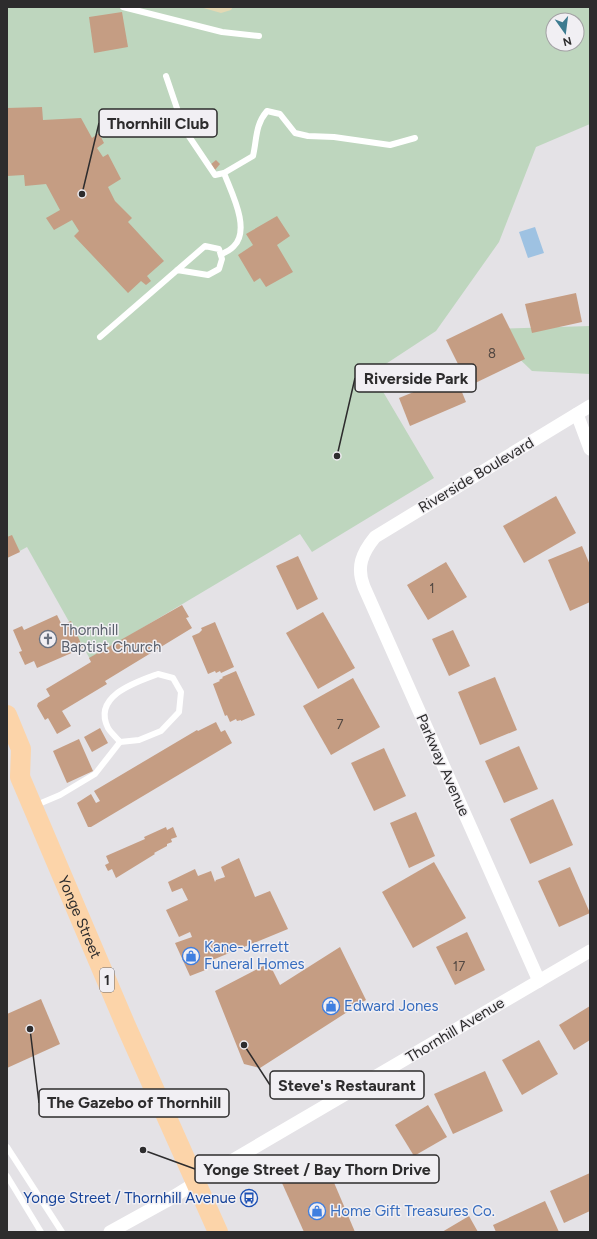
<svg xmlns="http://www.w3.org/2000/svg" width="597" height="1239" viewBox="0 0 597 1239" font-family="Figtree,sans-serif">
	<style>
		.green { fill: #bed6be; fill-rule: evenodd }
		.sand { fill: #e3d9b4 }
		.water { fill: #9ec2e2 }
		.building { fill: #c59d83 }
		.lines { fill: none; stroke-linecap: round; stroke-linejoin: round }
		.service { stroke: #fff; stroke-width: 6 }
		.minor { stroke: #fff; stroke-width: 13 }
		.primary { stroke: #fcd4a9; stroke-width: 20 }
		.labels { text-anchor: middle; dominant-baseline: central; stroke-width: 3; stroke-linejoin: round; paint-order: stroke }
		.number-label { font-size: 13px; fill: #534842 }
		.shield { fill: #f1eff3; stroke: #686668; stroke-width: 1 }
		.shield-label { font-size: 14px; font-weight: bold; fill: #2d2c2d }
		.street-label { font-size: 15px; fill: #2d2c2d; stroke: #f1eff3 }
		.worship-label { font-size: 15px; fill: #5b616d; stroke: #f1eff3; text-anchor: start }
		.shop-label { font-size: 15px; fill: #366cbe; stroke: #f1eff3; text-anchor: start }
		.transit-label { font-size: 15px; fill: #164399; stroke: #f1eff3; text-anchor: end }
		.leader { fill: none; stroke: #2d2c2d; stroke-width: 1.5 }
		.callout-dot { fill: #2d2c2d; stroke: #f1eff3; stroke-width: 1.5 }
		.callout { fill: #f1eff3; stroke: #2d2c2d; stroke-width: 1.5 }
		.callout-label { font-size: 16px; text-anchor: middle; font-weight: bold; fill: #2d2c2d }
	</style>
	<rect width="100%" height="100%" fill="#e4e2e6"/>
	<g class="green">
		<path d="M7 7H590V124L536 147 499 242 436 331 372 373 434 478 312 552 300 534 90 659 27 547 7 558ZM553 20H577V44H553Z"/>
		<polygon points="590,326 590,374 532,371 488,329"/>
	</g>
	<polygon class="sand" points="200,7 233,7 231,10 221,13"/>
	<polygon class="water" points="535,227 544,253 528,258 519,232"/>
	<g class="building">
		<polygon points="122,12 128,47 94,53 89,17"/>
		<polygon points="42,107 43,120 81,118 92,138 99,133 104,143 97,148 103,157 108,154 121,179 108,187 115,201 132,218 128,222 164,261 147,276 151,281 146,285 141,281 128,293 74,236 79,231 72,220 54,230 46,218 60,210 46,184 25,186 24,175 7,176 7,108"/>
		<polygon points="216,160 220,164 215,170 210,165"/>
		<polygon points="277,216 290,236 277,245 293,272 266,287 260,278 254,282 238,255 253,245 246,234"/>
		<polygon points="576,293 582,322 532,333 525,304"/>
		<polygon points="502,313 525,359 469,386 446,340"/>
		<polygon points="455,375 466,402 410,426 399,398"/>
		<polygon points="556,496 576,533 524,563 503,526"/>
		<polygon points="12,535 20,552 7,558 7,537"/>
		<polygon points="582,546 590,565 590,602 570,611 548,560"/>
		<polygon points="298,556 318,599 297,610 276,566"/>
		<polygon points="446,562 467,597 428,620 407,585"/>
		<polygon points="182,605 189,617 186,618 192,628 105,681 107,684 62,711 71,726 57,734 48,718 45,720 37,706 38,703 50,696 46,689 91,662 89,658"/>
		<polygon points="323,612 355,668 318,689 286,633"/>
		<polygon points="57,615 62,625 71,621 83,648 37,668 34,661 25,665 19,652 22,651 13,630 22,626 24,630"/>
		<polygon points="215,622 234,667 221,673 220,671 216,673 215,671 208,674 192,636 199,633 202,630 201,628"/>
		<polygon points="453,630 470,666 449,676 432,639"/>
		<polygon points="236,671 255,715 241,721 241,720 237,721 236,719 230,722 227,715 225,716 213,684 220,681 219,680 223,678 222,677"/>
		<polygon points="495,677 517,730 480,745 458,692"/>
		<polygon points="353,678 380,727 331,755 303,706"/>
		<polygon points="216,722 221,732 225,730 232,743 91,827 88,827 77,803 91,794 96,803 100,801 94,791 197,730 198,731"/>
		<polygon points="100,728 108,743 92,752 84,737"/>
		<polygon points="79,739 93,771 67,783 53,751"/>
		<polygon points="519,746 538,789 504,803 485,761"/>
		<polygon points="384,748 406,796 374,811 351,763"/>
		<polygon points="553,799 573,845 530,864 510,819"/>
		<polygon points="416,812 435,856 409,868 390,823"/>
		<polygon points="166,827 167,830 173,827 177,837 171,839 172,842 167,844 167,846 154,853 155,854 116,878 112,869 108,871 105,865 109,863 106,856 145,839 144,837"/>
		<polygon points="239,858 255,897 270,891 288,929 205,963 208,969 190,976 175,943 192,937 190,932 179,937 166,910 188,900 182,888 172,892 168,882 195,869 198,876 211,871 215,882 216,880 225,877 221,867"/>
		<polygon points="434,862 466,918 413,948 382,892"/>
		<polygon points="570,867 590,913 559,927 538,881"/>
		<polygon points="467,932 485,970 455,985 436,947"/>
		<polygon points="340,947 366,1000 260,1068 244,1064 215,991 269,963 280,985"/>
		<polygon points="41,999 60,1044 7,1068 7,1014"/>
		<polygon points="590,1006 590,1040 574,1050 559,1025"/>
		<polygon points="539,1040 558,1074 522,1095 502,1060"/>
		<polygon points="485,1071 503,1111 453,1134 434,1094"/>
		<polygon points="428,1105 447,1137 414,1156 395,1125"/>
		<polygon points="324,1159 355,1232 304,1232 282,1183"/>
		<polygon points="590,1173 590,1211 564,1223 550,1191"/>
		<polygon points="545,1201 559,1232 496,1232 493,1225"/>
		<polygon points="469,1216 478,1232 442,1232"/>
	</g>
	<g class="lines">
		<g class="service">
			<polyline points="123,7 222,32 259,36"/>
			<path d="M166 76 184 129 215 175 224 173 253 156C257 139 255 125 267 111L280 114 295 133 308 136 334 137 390 145 415 138"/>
			<path d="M221 255C225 252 231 250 234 246 251 229 231 192 224 173"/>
			<polyline points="100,337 205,246 219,249 222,259 219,269 208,275 177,270"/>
			<path d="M158 674 173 678 181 692 179 712 161 731 139 740 120 742C117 738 111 733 108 728 92 696 136 682 158 674Z"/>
			<polyline points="34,806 60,795 95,774 120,742"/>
			<polyline points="7,1147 62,1232"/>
			<polyline points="7,1176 41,1232"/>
		</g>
		<g class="minor">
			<polyline points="577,414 590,449"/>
			<path d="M539 981 364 587C356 567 362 553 375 537L590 406"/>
			<polyline points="110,1232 168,1200 226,1164 590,951"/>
		</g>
		<path class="primary" id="s1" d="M7 715 21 749 20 777 126 1026 218 1232"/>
	</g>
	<defs>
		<g id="church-ring" transform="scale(0.9)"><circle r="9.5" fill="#f1eff3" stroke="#6b7280" stroke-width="1.5"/><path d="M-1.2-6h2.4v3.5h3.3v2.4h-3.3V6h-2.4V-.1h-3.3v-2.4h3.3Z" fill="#6b7280"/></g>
		<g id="shop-ring" transform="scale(0.9)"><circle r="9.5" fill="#f1eff3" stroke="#3f7fe0" stroke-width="1.5"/><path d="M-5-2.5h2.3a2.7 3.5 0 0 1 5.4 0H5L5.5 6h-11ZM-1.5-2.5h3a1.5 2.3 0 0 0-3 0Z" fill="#3f7fe0"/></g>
		<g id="bus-ring" transform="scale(0.9)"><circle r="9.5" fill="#f1eff3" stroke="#1a4fb4" stroke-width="1.5"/><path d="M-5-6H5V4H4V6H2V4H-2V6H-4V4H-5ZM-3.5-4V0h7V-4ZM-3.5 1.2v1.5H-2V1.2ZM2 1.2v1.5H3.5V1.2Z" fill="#1a4fb4"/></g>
	</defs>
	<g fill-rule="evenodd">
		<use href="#church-ring" x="48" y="639"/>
		<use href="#shop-ring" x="191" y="956"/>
		<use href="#shop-ring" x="331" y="1006"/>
		<use href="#bus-ring" x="249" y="1198"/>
		<use href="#shop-ring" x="317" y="1211"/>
	</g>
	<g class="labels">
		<g class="number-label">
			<text x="492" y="353">8</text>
			<text x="432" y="588">1</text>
			<text x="340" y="724">7</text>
			<text x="459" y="966">17</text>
		</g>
		<rect class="shield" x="100" y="968" width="14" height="24" rx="3"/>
		<g class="shield-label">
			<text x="107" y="980">1</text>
		</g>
		<g class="street-label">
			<text transform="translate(476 475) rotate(-31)">Riverside Boulevard</text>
			<text transform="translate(443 765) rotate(66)">Parkway Avenue</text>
			<text stroke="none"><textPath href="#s1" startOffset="217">Yonge Street</textPath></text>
			<text transform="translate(455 1030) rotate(-31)">Thornhill Avenue</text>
		</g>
		<g class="worship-label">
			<text x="61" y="630">Thornhill<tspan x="61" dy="17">Baptist Church</tspan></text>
		</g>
		<g class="shop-label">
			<text x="204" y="947">Kane-Jerrett<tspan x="204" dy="17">Funeral Homes</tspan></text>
			<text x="344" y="1006">Edward Jones</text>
			<text x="330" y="1211">Home Gift Treasures Co.</text>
		</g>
		<g class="transit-label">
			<text x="236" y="1198">Yonge Street / Thornhill Avenue</text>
		</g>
	</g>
	<path class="leader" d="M82 194L99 123M337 456L355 378M244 1045L270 1085M30 1029L39 1103M143 1150L195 1169"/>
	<g class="callout-dot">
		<circle cx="82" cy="194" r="4"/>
		<circle cx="337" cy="456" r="4"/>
		<circle cx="244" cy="1045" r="4"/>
		<circle cx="30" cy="1029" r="4"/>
		<circle cx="143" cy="1150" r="4"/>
	</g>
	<g class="callout">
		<rect x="99" y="109" width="118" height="28" rx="4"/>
		<rect x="355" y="364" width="121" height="28" rx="4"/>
		<rect x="270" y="1071" width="154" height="28" rx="4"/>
		<rect x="39" y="1089" width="190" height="28" rx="4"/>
		<rect x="195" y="1155" width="244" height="28" rx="4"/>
	</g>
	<g class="callout-label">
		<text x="158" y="129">Thornhill Club</text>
		<text x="416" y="384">Riverside Park</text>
		<text x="347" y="1091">Steve's Restaurant</text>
		<text x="134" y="1108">The Gazebo of Thornhill</text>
		<text x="317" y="1175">Yonge Street / Bay Thorn Drive</text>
	</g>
	<rect width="597" height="1239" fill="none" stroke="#2d2c2d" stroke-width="16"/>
	<g transform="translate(565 32) rotate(166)"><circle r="19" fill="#f1eff3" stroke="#a3a1a4"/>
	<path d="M0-3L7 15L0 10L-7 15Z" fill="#3d7b90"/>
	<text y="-6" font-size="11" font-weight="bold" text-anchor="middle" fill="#2d2c2d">N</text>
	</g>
</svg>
